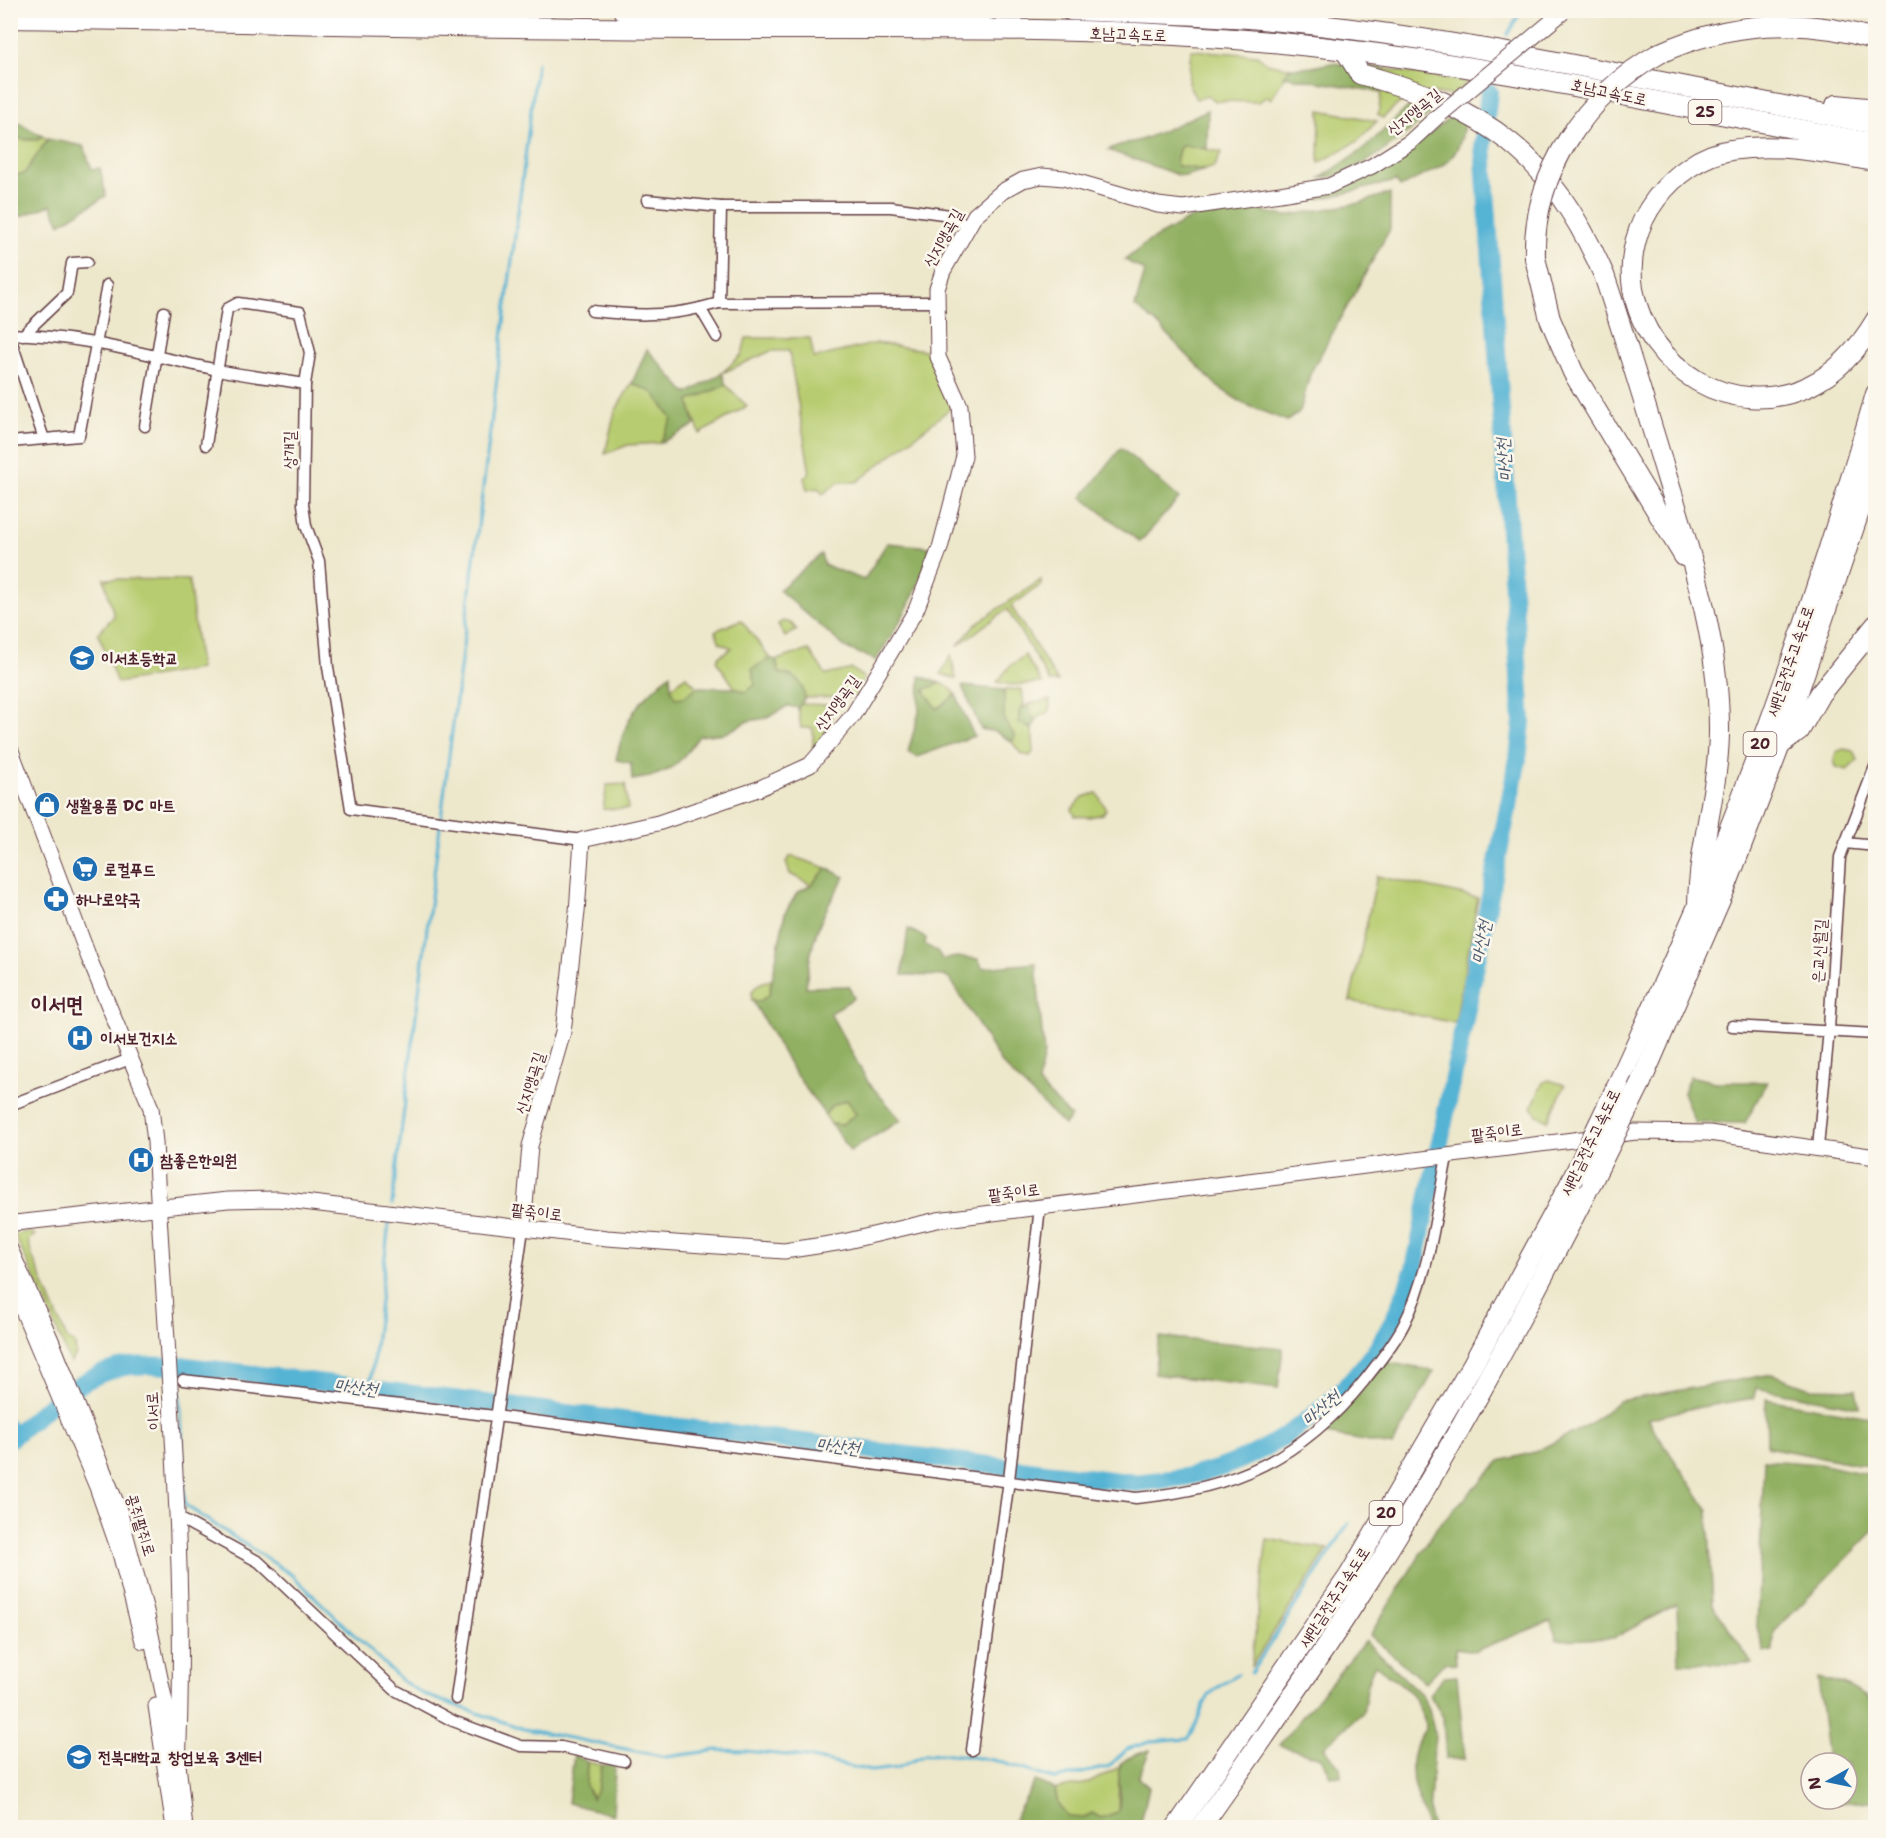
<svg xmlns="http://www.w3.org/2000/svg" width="1886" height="1838" viewBox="0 0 1886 1838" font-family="'Shantell Sans','Poor Story',sans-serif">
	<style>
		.green { fill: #b7cc70; stroke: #80764e; stroke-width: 1.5 }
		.forest { fill: #91b062; stroke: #6e6846; stroke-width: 1.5 }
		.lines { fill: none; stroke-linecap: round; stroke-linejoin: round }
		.stream { stroke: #55b3d4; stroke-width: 3 }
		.river { stroke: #55b3d4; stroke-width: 18 }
		.street-casing { stroke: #623d43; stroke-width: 13 }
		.secondary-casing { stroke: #623d43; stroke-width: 17 }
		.highway-casing { stroke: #623d43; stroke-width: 22 }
		.street { stroke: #fff; stroke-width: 10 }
		.secondary { stroke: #fff; stroke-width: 15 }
		.highway { stroke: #fff; stroke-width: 20 }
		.secondary-bridge-casing { stroke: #623d43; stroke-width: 17; stroke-linecap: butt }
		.highway-bridge-casing { stroke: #623d43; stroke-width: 22; stroke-linecap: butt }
		.secondary-bridge { stroke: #fff; stroke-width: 15 }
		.highway-bridge { stroke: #fff; stroke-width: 20 }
		.labels { text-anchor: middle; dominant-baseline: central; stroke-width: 5; stroke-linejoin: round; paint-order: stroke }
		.shield { fill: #fbf7ec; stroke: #7f6065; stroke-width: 1.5 }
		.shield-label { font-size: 15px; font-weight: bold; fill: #4a1f2b }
		.street-label { font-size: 16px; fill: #4a1f2b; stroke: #fbf7ec }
		.poi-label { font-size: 16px; font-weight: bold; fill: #4a1f2b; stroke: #fbf7ec; text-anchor: start }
		.water-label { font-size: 18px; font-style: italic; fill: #4e5a6f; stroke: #fbf7ec }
		.district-label { font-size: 22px; font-weight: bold; fill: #4a1f2b; stroke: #fbf7ec }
	</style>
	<rect width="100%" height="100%" fill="#fbf7ec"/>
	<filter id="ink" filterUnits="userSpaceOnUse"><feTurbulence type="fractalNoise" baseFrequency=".0167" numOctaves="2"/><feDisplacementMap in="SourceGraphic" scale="12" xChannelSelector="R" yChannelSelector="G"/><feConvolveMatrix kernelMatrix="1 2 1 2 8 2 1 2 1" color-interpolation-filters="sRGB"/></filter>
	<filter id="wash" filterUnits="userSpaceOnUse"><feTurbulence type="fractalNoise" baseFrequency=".008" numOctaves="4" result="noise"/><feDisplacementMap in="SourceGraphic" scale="24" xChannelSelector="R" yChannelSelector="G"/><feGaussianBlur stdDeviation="1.35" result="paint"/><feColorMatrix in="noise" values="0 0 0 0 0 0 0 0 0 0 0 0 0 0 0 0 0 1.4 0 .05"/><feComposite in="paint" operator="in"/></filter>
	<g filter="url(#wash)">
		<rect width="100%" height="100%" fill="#ede7cb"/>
		<g class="green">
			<polygon points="1191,50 1257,55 1267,63 1290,68 1271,99 1267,96 1259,102 1216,101 1208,96 1196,99 1188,83"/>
			<path d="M1385 69 1469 82 1452 95C1414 92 1411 91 1383 118L1378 115Z"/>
			<polygon points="1320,110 1377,121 1358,141 1319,163"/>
			<path d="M10 135C20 139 33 144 42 136L48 139 24 174 11 175Z"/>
			<polygon points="1183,145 1222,152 1214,167 1205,170 1178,166 1176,162 1179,149"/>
			<polygon points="746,338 810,338 814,358 877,343 931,351 951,408 857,482 839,482 823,494 818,488 807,490 804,478 810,473 789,351 771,351 722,373 742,354"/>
			<polygon points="632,383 654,393 672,419 660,443 628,445 605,454 615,411"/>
			<polygon points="726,385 747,406 700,434 688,401"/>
			<polygon points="104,579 189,580 200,669 117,683 98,633 114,616"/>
			<polygon points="1041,580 1041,585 1011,606 1058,682 1050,682 1007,609 957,646 977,623"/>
			<polygon points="741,620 770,658 753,669 755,685 745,692 735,688 717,662 718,657 732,648 720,643 715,631"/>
			<polygon points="783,621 791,623 797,630 785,637 778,624"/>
			<path d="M809 650 826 675 852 669 864 678 855 697 805 698C802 680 797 676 779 673L776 660Z"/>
			<polygon points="951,655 956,679 941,674"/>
			<polygon points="1025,655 1042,683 1011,685 997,682 1010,666"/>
			<polygon points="686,676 697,687 684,697 675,699 671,688"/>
			<polygon points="940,683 950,687 956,695 937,709 923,690"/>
			<polygon points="1022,689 1024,705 1019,711 1019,722 1032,729 1034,751 1030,756 1021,754 1012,742 1015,736 1004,721 1004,690"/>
			<polygon points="1050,700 1050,711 1038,717 1036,721 1030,714 1029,704"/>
			<polygon points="801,704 829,705 832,718 823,728 828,734 813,748 813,728 801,728 798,708"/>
			<polygon points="1844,749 1853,751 1858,760 1847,770 1836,767 1834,760 1836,752"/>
			<polygon points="625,784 628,809 603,809 607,785"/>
			<polygon points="1097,793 1106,809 1103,814 1089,817 1075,816 1072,809 1083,797"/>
			<polygon points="791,856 827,868 811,885 790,874 786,862"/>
			<polygon points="1377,876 1478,898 1455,1023 1350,1001"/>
			<path d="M771 980 769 996 760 1001 752 1000 751 994C756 984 761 982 771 980Z"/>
			<polygon points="1549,1080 1565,1085 1548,1121 1537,1115 1532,1107 1543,1082"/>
			<polygon points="847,1099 856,1114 841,1125 831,1124 825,1115 831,1106"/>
			<polygon points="29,1232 35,1235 28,1240 32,1256 67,1339 75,1344 76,1354 70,1363 46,1302 14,1234"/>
			<polygon points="1267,1539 1328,1549 1251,1667"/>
			<polygon points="587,1762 602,1765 598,1788 593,1799 586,1786"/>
			<polygon points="1119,1767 1118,1812 1101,1818 1092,1813 1084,1819 1068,1817 1058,1805 1055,1789 1089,1783"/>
		</g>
		<g class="forest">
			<polygon points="1331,63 1385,69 1380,92 1283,76 1290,68 1312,67"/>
			<path d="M1419 101H1428L1435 110C1407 133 1358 177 1321 178L1365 148 1407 108Z"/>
			<path d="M1461 108 1465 110C1463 165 1444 164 1400 187L1396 181 1329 197 1285 204 1282 200C1312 193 1343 188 1372 175 1405 160 1433 130 1461 108Z"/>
			<path d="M1208 110 1207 149 1183 145 1179 149 1176 162 1178 166 1205 170 1185 176 1178 175 1108 150C1121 142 1129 144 1143 139 1165 131 1187 119 1208 110Z"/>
			<polygon points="11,118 42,136 38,140 22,139 11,135"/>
			<polygon points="48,139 83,146 92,169 100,168 106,196 60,224 51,205 11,220 11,175 24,174"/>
			<polygon points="1390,193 1390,229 1310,374 1300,412 1287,421 1244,404 1218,387 1155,322 1135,307 1145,271 1125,260 1148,242 1191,218 1243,207 1285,216 1359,203"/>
			<polygon points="647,349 687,394 722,373 726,385 689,401 695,425 660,443 672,419 654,393 632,383"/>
			<polygon points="1121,448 1179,498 1140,542 1082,497"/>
			<path d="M887 543 930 547C921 589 899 624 876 660L846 648 779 590 821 554 824 565 864 580Z"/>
			<path d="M770 658 776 660 779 673C797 676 802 680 805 698L798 708 788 706 767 718 748 721 726 733 699 736C676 768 672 773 632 780L631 763 616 760C626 714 637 704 670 674L671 688 675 698 684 697 697 687 735 688 745 692 755 685 752 669Z"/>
			<polygon points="920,676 940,683 924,690 937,709 956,695 974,736 917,757 908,752 919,712"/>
			<polygon points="962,686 1004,690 1004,721 1015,736 1012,742 996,732 981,729"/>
			<polygon points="1029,704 1030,714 1036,721 1032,729 1019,723 1019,711"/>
			<path d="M827 868 845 877C820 916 810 941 806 987L849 986 854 998 830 1013 868 1082 901 1120 850 1151 831 1124 841 1125 856 1114 847 1100 831 1106 825 1115 794 1072 752 1000 760 1001 769 995 785 913 797 893 811 885Z"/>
			<polygon points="908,929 926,938 925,945 937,951 943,960 956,957 978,959 983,968 1036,963 1044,1054 1038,1083 1071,1117 1064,1125 1001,1063 951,980 944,976 902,975"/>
			<polygon points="1690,1076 1715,1082 1767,1082 1745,1123 1695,1123 1683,1092"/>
			<polygon points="1159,1337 1283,1348 1278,1389 1154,1374"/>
			<polygon points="1385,1362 1434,1371 1392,1446 1325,1434"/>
			<polygon points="1772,1374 1810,1388 1856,1389 1859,1407 1756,1388 1754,1398 1689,1409 1647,1419 1708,1510 1713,1605 1752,1664 1679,1663 1677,1604 1614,1638 1557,1640 1551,1621 1475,1651 1455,1648 1456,1664 1445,1662 1425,1683 1370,1635 1437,1527 1500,1461 1535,1452 1588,1425 1619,1401"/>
			<polygon points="1766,1399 1875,1418 1875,1467 1767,1447"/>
			<polygon points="1764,1460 1819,1464 1876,1476 1875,1530 1774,1632 1773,1652 1764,1652 1757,1627"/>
			<path d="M1365 1641 1422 1695 1429 1710 1435 1735 1429 1813 1433 1827H1427C1418 1789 1398 1764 1426 1728 1415 1689 1407 1688 1375 1665L1369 1677 1363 1712 1324 1747 1340 1767 1341 1777 1330 1776 1321 1758 1279 1745Z"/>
			<polygon points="1457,1676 1465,1759 1446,1759 1443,1717 1429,1694 1444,1677"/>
			<polygon points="1818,1678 1844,1684 1875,1702 1875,1801 1832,1803 1831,1799 1847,1799 1847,1763 1828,1763"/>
			<path d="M1150 1750 1138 1778 1149 1787 1140 1827H1010L1035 1781 1055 1789 1058 1805 1068 1817 1084 1818 1092 1813 1101 1818 1118 1812C1127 1774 1100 1763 1150 1750Z"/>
			<polygon points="574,1755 587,1762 586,1786 592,1799 598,1788 602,1765 615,1766 613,1815 568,1803"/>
		</g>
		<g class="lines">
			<g class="stream">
				<polyline points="1507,35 1522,10"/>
				<polyline points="392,1204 537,63"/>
				<path d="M179 1366 185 1505 292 1575 402 1681 425 1695 524 1729 666 1757 718 1750 745 1751 807 1757 871 1771 897 1768 925 1755 949 1754 993 1760 1055 1779 1108 1767 1127 1749 1150 1742 1188 1739C1198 1726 1199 1712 1207 1699 1213 1688 1228 1681 1238 1674"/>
				<polyline points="370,1390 389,1222"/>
				<polyline points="10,1420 20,1431"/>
				<polyline points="1251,1673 1349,1523"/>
			</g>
			<path class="river" d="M10 1439C44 1410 84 1371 131 1366 149 1365 168 1366 187 1366L1135 1483C1154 1480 1175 1480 1194 1475 1270 1459 1352 1396 1389 1328 1399 1310 1406 1289 1414 1269L1518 759 1522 722 1483 145 1489 92"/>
		</g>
	</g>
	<g filter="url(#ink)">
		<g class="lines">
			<g class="street-casing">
				<g id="street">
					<polyline points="647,200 721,207"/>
					<polyline points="719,303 721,207 891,207 950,215 968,226"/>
					<path d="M592 311C630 315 663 317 700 308"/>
					<path d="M10 334C85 336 146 355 218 370 247 376 276 379 305 384"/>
					<polyline points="23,335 67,293 72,263 87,262"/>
					<polyline points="10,337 44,439"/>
					<polyline points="717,337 700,308 719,303 935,302"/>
					<polyline points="145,426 164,312"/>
					<polyline points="10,442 79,436 107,285"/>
					<polyline points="206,445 227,309 238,303 300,312 310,353 305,384 303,504 306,526 319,561 328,667 351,809 582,840"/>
					<polyline points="1845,843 1876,846"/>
					<polyline points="1732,1026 1876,1034"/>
					<polyline points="10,1105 130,1059"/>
					<polyline points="1818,1147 1829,1029 1840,857 1876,764"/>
					<path d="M183 1380 495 1416 1136 1498C1234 1489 1302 1458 1364 1381 1378 1363 1394 1344 1404 1324 1430 1273 1436 1212 1447 1157"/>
					<polyline points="177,1517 259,1562 395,1690 453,1721 521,1746 561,1747 624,1761"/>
					<polyline points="456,1699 523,1229"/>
					<polyline points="972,1750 1009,1480 1040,1207"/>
				</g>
			</g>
			<g class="secondary-casing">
				<g id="secondary">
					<path d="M10 748 89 958 151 1108 155 1142C165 1349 188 1557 178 1764"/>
					<polyline points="15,1223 228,1200 278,1199 607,1238 784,1251 843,1242 937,1220 1636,1132 1709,1133 1876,1157"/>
					<polyline points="523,1229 530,1146 563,1032 577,912 582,840 658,823 758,789 810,765 853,715 916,610 940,548 964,456 960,406 938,357 937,289 943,271 975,215 1003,191 1023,180 1042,176 1064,178 1158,205 1183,208 1280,194 1329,186 1372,166 1410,142 1437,117"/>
					<polyline points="10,1249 51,1340 119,1510 146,1611 178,1764 185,1828"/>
					<polyline points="10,1280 97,1487 120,1553 143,1641"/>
					<polyline points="156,1706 174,1828"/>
				</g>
			</g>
			<g class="highway-casing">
				<g id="highway">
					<polyline points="623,10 912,14 988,10"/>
					<path d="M1070 10C1153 13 1236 15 1319 25 1506 47 1691 89 1876 124"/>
					<path d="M10 18C240 21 469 28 698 29 895 30 1095 24 1291 44 1488 63 1681 108 1876 144"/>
					<path d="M1345 50 1360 74C1486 108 1550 153 1604 275 1627 344 1648 414 1669 484 1694 565 1720 647 1719 733 1718 791 1699 846 1698 904"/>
					<path d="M1660 53C1729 22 1803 16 1876 40"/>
					<polyline points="1836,105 1876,109"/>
					<path d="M1876 161C1827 153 1780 142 1731 150 1702 154 1674 175 1656 199 1637 224 1628 257 1633 289 1647 369 1732 422 1809 386 1838 372 1860 347 1876 320"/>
					<polyline points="1535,258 1550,319 1573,372 1684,556"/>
					<polyline points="1780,745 1799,731 1820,694 1876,625"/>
					<polyline points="1641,1082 1726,886 1780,745 1876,462"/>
					<path d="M1618 1084C1645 1025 1672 965 1698 906 1768 740 1826 567 1876 394"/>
					<polyline points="1176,1828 1349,1576 1473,1364 1571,1182"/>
					<path d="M1200 1828C1254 1751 1309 1675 1359 1596 1445 1462 1520 1322 1592 1181"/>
				</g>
			</g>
			<use href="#street" class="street"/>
			<use href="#secondary" class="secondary"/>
			<use href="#highway" class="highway"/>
			<g class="secondary-bridge-casing">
				<polyline id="secondary-bridge" points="1437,117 1563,12"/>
			</g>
			<g class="highway-bridge-casing">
				<g id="highway-bridge">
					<path d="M1535 258C1532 172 1586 95 1660 53"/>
					<polyline points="1592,1181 1641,1082"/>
					<polyline points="1571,1182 1618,1084"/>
				</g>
			</g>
			<use href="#secondary-bridge" class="secondary-bridge"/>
			<use href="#highway-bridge" class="highway-bridge"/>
		</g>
	</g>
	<defs>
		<g id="school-disc" transform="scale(1.35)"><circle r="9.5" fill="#1f6fb2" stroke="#fbf7ec"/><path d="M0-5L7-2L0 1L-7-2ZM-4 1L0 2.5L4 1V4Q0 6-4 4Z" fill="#fff"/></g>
		<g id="shop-disc" transform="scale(1.35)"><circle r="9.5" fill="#1f6fb2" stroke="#fbf7ec"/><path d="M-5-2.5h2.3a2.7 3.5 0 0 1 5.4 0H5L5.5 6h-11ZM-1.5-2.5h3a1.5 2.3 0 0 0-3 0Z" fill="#fff"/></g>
		<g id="supermarket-disc" transform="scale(1.35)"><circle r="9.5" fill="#1f6fb2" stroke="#fbf7ec"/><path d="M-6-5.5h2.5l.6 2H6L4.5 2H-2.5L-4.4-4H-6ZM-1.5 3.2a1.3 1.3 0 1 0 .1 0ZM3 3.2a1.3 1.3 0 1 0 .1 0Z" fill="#fff"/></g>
		<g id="pharmacy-disc" transform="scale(1.35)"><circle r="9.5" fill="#1f6fb2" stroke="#fbf7ec"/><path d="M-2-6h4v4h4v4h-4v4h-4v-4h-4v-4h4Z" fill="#fff"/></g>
		<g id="hospital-disc" transform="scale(1.35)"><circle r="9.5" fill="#1f6fb2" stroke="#fbf7ec"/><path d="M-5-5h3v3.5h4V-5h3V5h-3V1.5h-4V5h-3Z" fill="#fff"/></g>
		<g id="university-disc" transform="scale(1.35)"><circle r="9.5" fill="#1f6fb2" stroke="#fbf7ec"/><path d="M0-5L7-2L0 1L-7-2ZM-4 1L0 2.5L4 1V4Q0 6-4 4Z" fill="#fff"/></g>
	</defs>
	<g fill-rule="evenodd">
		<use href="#school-disc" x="82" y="658"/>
		<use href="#shop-disc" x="47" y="805"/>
		<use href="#supermarket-disc" x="85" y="869"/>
		<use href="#pharmacy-disc" x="56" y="899"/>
		<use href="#hospital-disc" x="80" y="1038"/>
		<use href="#hospital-disc" x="141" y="1160"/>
		<use href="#university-disc" x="79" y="1757"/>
	</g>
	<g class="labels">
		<g class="shield">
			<rect x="1688.5" y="100" width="33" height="24" rx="4.5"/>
			<rect x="1743.5" y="732" width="33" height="24" rx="4.5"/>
			<rect x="1369.5" y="1501" width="33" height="24" rx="4.5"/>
		</g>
		<g class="shield-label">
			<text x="1705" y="112">25</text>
			<text x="1760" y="744">20</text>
			<text x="1386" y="1513">20</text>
		</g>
		<g class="street-label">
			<text transform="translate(1128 34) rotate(2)">호남고속도로</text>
			<text transform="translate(1609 92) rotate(12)">호남고속도로</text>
			<text transform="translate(1414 112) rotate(-39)">신지앵곡길</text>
			<text transform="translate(943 238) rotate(-61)">신지앵곡길</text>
			<text transform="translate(289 450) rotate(-90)">상개길</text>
			<text transform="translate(1790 661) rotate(-71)">새만금전주고속도로</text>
			<text transform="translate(837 703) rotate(-54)">신지앵곡길</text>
			<text transform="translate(1819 951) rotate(-87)">은교신월길</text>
			<text transform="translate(530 1083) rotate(-73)">신지앵곡길</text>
			<text transform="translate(1497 1132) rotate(-7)">팥죽이로</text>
			<text transform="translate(1590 1142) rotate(-64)">새만금전주고속도로</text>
			<text transform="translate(1014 1192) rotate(-7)">팥죽이로</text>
			<text transform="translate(537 1212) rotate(7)">팥죽이로</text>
			<text transform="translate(153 1411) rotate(-94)">이서로</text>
			<text transform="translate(141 1525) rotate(73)">콩쥐팥쥐로</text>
			<text transform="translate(1334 1597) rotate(-57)">새만금전주고속도로</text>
		</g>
		<g class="poi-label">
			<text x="101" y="658">이서초등학교</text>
			<text x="66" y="805">생활용품 DC 마트</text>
			<text x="104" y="869">로컬푸드</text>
			<text x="76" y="899">하나로약국</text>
			<text x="100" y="1038">이서보건지소</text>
			<text x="160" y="1160">참좋은한의원</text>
			<text x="98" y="1757">전북대학교 창업보육 3센터</text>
		</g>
		<g class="water-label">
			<text transform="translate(1504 460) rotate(-94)">마산천</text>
			<text transform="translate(1481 942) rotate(-79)">마산천</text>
			<text transform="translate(356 1387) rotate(7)">마산천</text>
			<text transform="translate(1321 1408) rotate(-40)">마산천</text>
			<text transform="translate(838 1446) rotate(7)">마산천</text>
		</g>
		<g class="district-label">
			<text x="57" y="1004">이서면</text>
		</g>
	</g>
	<rect width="1886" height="1838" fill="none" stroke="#fbf7ec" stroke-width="36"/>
	<g transform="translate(1829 1781) rotate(261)"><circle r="28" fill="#fbf7ec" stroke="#b4a19f" stroke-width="1.5"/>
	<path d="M0-4.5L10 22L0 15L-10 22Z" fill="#1f6fb2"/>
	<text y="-9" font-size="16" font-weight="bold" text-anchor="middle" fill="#4a1f2b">N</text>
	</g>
</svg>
